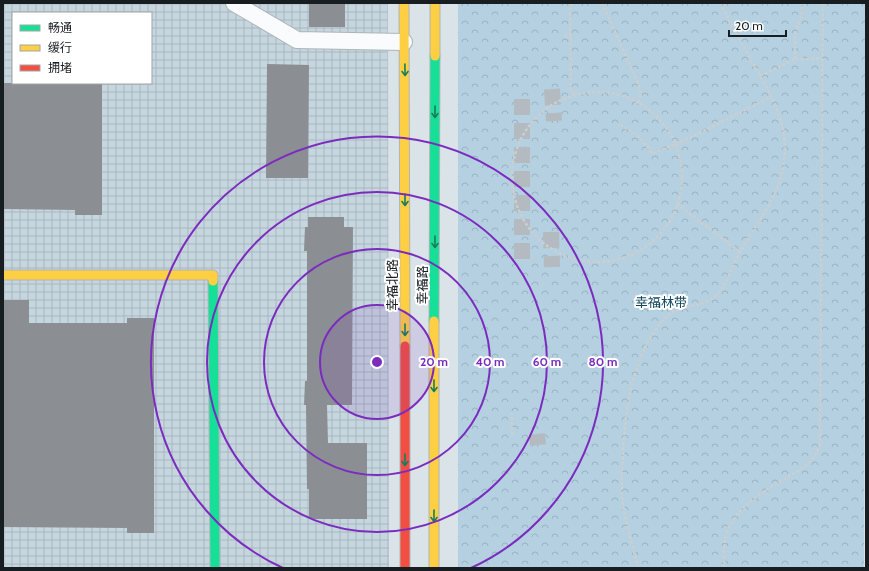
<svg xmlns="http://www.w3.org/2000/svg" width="869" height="571" viewBox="0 0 869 571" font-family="Cabin,'Noto Sans SC',sans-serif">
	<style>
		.industrial { fill: url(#industrial-grid); fill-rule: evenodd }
		.park { fill: url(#park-crowns) }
		.building { fill: #8b8f94 }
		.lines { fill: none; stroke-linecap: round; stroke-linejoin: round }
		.street-tunnel { stroke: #b3bbc0; stroke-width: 16; stroke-dasharray: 16 8; stroke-linecap: butt }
		.street-casing { stroke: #aeb5b9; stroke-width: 18 }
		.fast-casing { stroke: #aeb5b9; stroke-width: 11 }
		.slow-casing { stroke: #aeb5b9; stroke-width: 11 }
		.jam-casing { stroke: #aeb5b9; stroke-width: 11 }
		.path { stroke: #cccfd0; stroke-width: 2.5; stroke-dasharray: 3 2; stroke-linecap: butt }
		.street { stroke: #f9fbfc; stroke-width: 16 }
		.fast { stroke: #16e098; stroke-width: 9 }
		.slow { stroke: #ffcf43; stroke-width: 9 }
		.jam { stroke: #f24e42; stroke-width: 9 }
		.oneway { stroke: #167e5c }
		.ring { fill: none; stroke: #7b2cbf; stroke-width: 2 }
		.labels { text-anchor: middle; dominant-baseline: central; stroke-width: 4; stroke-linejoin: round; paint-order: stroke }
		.street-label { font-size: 13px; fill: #171d20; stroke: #fff }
		.park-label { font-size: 13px; fill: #10465f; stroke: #fff }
		.centre { fill: #7b2cbf; stroke: #fff; stroke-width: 2 }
		.ring-label { font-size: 12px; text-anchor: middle; font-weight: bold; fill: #7b2cbf; stroke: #fff; stroke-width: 4; stroke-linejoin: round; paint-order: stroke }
	</style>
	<defs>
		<pattern id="industrial-grid" width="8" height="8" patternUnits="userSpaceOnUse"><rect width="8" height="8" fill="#c6d6df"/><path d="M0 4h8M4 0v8" fill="none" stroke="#a9b7bf"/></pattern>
		<pattern id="park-crowns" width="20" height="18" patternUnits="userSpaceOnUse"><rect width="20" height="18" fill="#b4d0e1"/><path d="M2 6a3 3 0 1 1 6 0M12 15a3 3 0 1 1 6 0" fill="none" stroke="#9ab2c1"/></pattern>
	</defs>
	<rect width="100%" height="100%" fill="#dae3e8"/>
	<path class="industrial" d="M3 3H388L389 568H3ZM13 13H151V83H13Z"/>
	<polygon class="park" points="458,3 866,3 864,568 458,568"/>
	<g class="building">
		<rect x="309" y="3" width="36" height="24"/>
		<polygon points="267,64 309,65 308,178 266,178"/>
		<polygon points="3,83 102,83 102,215 75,215 75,210 3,209"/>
		<polygon points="308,217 344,217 344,227 353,227 352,405 327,405 328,443 367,443 367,519 309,519 309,489 307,489 306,405 304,405 305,381 307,381 307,251 304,251 305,227 308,227"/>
		<polygon points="3,300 29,300 29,323 127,323 127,318 154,318 154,533 127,533 127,528 3,527"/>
	</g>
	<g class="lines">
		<g class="street-tunnel">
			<polyline points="552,89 554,121"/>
			<polyline points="522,99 522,259"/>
			<polyline points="551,232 552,267"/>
			<polyline points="537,434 538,445"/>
		</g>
		<g class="street-casing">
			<polyline id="street" points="234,3 297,40 404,42"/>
		</g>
		<g class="fast-casing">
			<g id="fast">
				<polyline points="213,281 215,568"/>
				<polyline points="434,321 435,56"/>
			</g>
		</g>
		<g class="slow-casing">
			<g id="slow">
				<polyline points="404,3 405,346"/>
				<polyline points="435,56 435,3"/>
				<polyline points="3,275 213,275 213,281"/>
				<polyline points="434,568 434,321"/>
			</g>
		</g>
		<g class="jam-casing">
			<polyline id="jam" points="405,346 405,568"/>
		</g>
		<g class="path">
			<polyline points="572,3 570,7 571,90 575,95"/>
			<polyline points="602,3 638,83 641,95 638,104"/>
			<polyline points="564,36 571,37"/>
			<polyline points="795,59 795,37 801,15 803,3"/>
			<polyline points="760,76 795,59 822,59"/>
			<circle cx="597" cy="177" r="85"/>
			<path d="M620 125C636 133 643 139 652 154L668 147 675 145 771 97"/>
			<polyline points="677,204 740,252"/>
			<polyline points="512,435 512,413"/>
			<path d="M638 568C633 544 624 520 622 496 621 482 622 467 623 454 625 410 632 361 659 325 677 301 696 311 715 296 727 287 731 267 739 254 761 214 790 187 784 137 781 111 767 88 754 65 743 45 731 24 720 3"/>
			<path d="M724 568C724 556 723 542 727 531 738 504 768 489 791 475 804 467 815 460 820 445L823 3"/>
		</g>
		<use href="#street" class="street"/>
		<use href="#fast" class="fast"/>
		<use href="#slow" class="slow"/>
		<use href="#jam" class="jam"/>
	</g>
	<defs><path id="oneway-shaft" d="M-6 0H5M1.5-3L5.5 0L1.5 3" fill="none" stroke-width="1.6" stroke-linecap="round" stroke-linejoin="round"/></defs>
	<g class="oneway">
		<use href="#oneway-shaft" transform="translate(405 70) rotate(89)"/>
		<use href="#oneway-shaft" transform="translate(435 112) rotate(90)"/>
		<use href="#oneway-shaft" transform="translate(405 200) rotate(90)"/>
		<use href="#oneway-shaft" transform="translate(435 242) rotate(90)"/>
		<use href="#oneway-shaft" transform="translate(405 330) rotate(90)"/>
		<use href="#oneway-shaft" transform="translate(434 386) rotate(90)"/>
		<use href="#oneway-shaft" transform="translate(405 460) rotate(90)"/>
		<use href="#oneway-shaft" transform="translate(434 516) rotate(90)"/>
	</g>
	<circle cx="377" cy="362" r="57" fill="#7b2cbf" fill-opacity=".12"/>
	<g class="ring">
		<circle cx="377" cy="362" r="57"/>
		<circle cx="377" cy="362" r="113"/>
		<circle cx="377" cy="362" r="170"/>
		<path d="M283 568A226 226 0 1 1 471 568"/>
	</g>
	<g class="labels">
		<g class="street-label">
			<text transform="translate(392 285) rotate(-90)">幸福北路</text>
			<text transform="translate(422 285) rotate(-90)">幸福路</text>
		</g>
		<g class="park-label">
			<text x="661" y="302">幸福林带</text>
		</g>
	</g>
	<circle cx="377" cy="362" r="6" class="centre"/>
	<g class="ring-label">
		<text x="434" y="366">20 m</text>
		<text x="490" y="366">40 m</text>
		<text x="547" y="366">60 m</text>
		<text x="603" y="366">80 m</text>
	</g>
	<rect width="869" height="571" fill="none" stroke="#171d20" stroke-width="8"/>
	<rect x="12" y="12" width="140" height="72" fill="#ffffff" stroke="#a2a5a6"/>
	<rect x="20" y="25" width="20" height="6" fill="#16e098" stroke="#a2a5a6"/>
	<text x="48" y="32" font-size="12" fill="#171d20">畅通</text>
	<rect x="20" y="45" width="20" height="6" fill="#ffcf43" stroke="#a2a5a6"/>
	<text x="48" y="52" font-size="12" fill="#171d20">缓行</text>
	<rect x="20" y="65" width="20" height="6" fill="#f24e42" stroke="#a2a5a6"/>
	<text x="48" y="72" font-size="12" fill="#171d20">拥堵</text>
	<path d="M729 30v6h57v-6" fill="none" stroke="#171d20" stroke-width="2"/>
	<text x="735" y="30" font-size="12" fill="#171d20" stroke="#ffffff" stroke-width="3" paint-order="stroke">20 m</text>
</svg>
